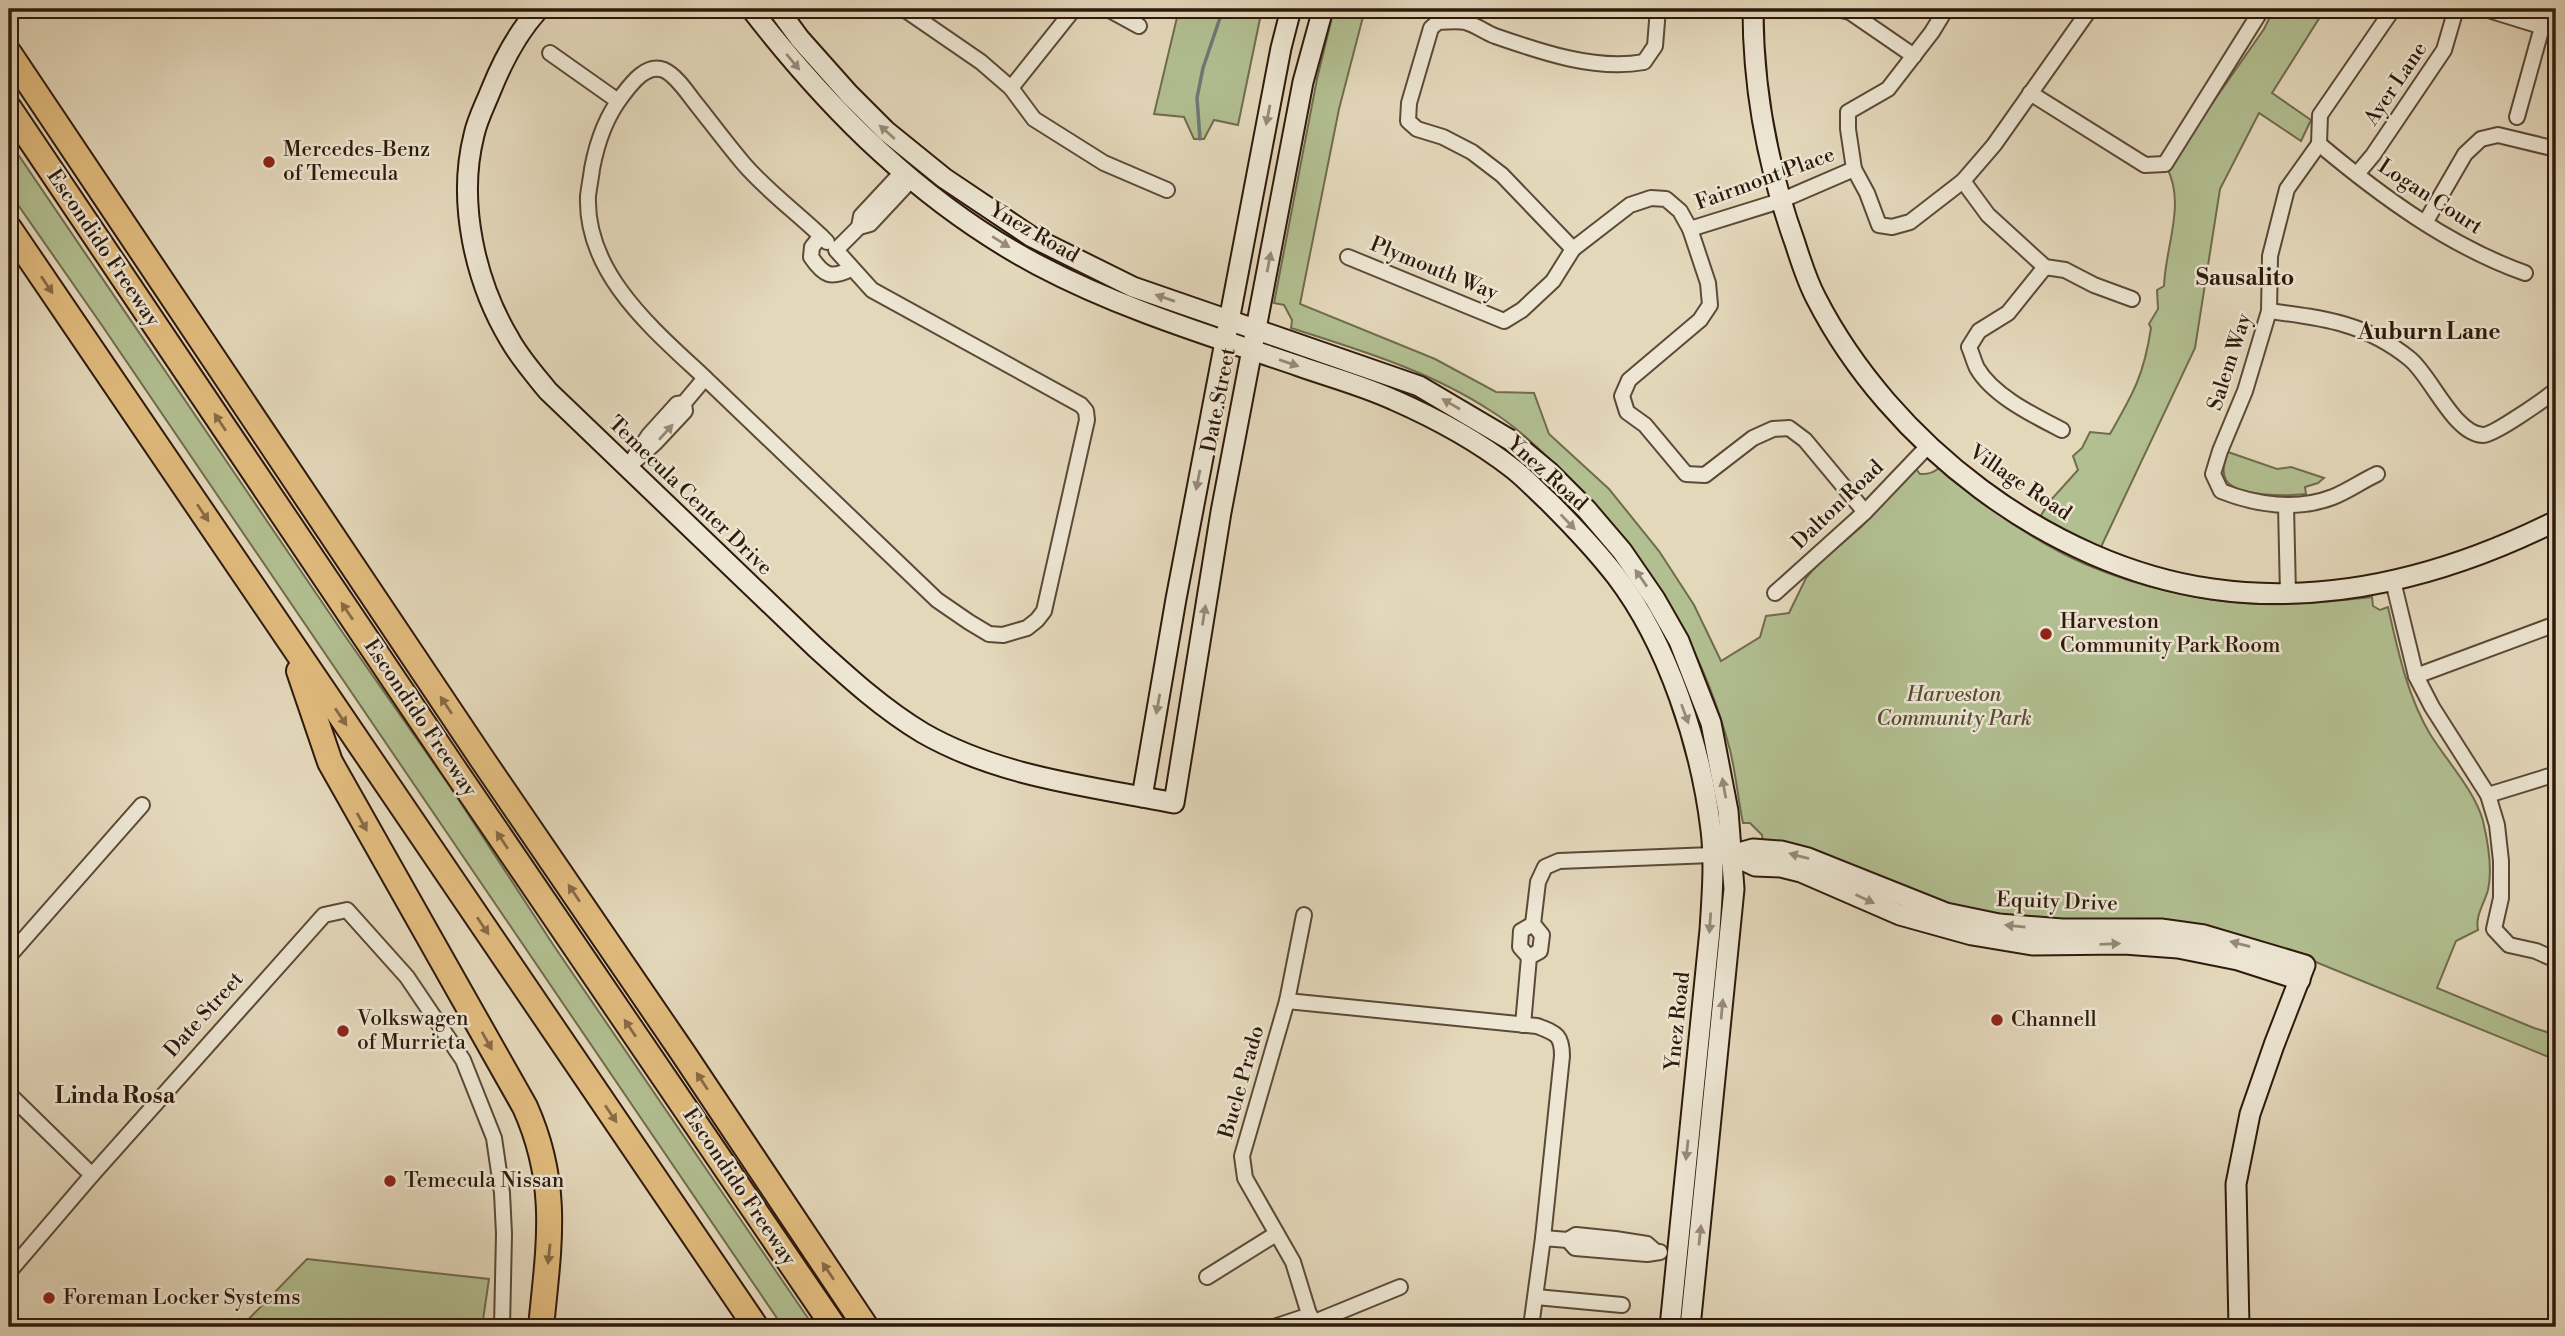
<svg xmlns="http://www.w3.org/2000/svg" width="2565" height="1336" viewBox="0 0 2565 1336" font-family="'Libre Bodoni',serif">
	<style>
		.green { fill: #b2bf91; stroke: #706c4e; stroke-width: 2 }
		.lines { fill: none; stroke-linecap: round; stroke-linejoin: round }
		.stream { stroke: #6f7874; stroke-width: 3.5 }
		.street-casing { stroke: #5c4938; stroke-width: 18 }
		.secondary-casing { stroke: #2e190c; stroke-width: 23 }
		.highway-casing { stroke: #2e190c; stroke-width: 28 }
		.street { stroke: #ede6d3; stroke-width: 14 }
		.secondary { stroke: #ede6d3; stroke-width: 19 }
		.highway { stroke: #e2bc7e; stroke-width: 24 }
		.oneway { fill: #978a79 }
		.oneway2 { fill: #886a45 }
		.poi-dot { fill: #8f2418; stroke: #ede6d3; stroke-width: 2.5 }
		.labels { text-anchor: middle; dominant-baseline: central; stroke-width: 5; stroke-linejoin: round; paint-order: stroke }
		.street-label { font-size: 21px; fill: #2e190c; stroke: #ede6d3 }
		.poi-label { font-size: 21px; fill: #2e190c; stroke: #ede6d3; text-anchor: start }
		.park-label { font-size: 21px; font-style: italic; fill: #564b34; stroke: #ede6d3 }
		.neighbourhood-label { font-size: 23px; font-weight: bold; fill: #2e190c; stroke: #ede6d3 }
	</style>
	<rect width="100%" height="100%" fill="#e4d8bb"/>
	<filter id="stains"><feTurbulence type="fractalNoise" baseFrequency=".00286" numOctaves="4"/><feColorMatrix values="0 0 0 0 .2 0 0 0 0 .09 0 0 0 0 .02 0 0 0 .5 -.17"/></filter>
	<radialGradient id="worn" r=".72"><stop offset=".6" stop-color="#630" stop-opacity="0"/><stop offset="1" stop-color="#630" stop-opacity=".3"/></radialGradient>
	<g class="green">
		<polygon points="1179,9 1262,9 1238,125 1214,120 1204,139 1194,139 1184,117 1154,114"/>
		<path d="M1334 9H1365L1339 109 1300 304 1435 359 1496 392 1534 393 1549 434 1609 489 1659 551 1694 605 1721 661 1760 637 1766 616 1789 613 1806 578 1816 566 1861 527 1916 469 1920 474C1929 474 1933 473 1939 468 1983 504 2032 541 2085 564 2139 587 2202 602 2260 604 2298 605 2335 601 2372 597L2373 606 2380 610 2388 607C2398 651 2407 695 2430 734 2446 760 2475 791 2483 821 2488 842 2493 868 2488 890 2484 904 2475 916 2478 930L2456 941 2437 988 2534 1028 2556 1035V1060L2301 956 2106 922 1979 915 1763 843 1762 835 1750 823H1743C1738 799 1736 774 1730 750 1701 641 1642 546 1560 469 1538 448 1517 427 1491 411 1430 371 1360 350 1291 328L1292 320 1284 305 1274 303 1317 79Z"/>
		<path d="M2274 9H2325L2272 93 2311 120 2301 141 2259 113 2220 189 2195 348 2100 549 2040 517 2049 502 2078 470 2073 456 2082 448 2090 432 2110 434C2133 394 2144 375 2151 328L2149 324 2158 309 2157 290 2164 286C2165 248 2186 204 2167 168L2264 29Z"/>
		<polygon points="9,141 343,633 451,788 554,946 814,1327 783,1327 101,324 9,192"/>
		<path d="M2228 452 2277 469 2291 467 2324 478 2318 483 2305 487 2306 494C2288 496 2236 497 2226 480 2221 471 2225 461 2228 452Z"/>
		<polygon points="307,1259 489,1279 482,1327 241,1327"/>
	</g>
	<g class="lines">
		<polyline class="stream" points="1200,139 1197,98 1203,68 1223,9"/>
		<g class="street-casing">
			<g id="street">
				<polyline points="904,9 981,62 1011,88 1034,119 1104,163 1167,190"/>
				<polyline points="1108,9 1139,26"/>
				<polyline points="1837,9 1850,12 1914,56"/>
				<polyline points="1946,9 1932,32 1888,89 1848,112 1848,129 1854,169 1867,193 1879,225 1892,227 1910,222 1963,181 1994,145 2090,9"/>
				<polyline points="2485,9 2556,31"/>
				<polyline points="550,53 618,101"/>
				<polyline points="1011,88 1074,9"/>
				<polyline points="2030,93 2145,165 2165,164 2262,9"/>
				<polyline points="2517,117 2542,27 2551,9"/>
				<path d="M2319 144 2287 189 2270 256 2269 311 2245 391 2220 451 2213 474 2221 491C2256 505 2297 511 2333 497 2348 491 2362 481 2377 474"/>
				<path d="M2319 144C2381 196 2449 246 2525 273"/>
				<polyline points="2319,144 2320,115 2393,9"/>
				<polyline points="2357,174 2373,155 2444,50 2456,9"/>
				<polyline points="1963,181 1988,215 2045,267 2065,270 2094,285 2132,299"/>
				<polyline points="2425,223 2465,154 2481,139 2498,135 2556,149"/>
				<polyline points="859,227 861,216 903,171"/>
				<polyline points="1690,229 1780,201 1854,169"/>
				<path d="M827 242 821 236 812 247 811 257C824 276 831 279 851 269"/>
				<path d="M1573 249 1502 175 1472 152 1443 137 1417 129 1408 121 1409 103 1431 28 1438 22C1447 22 1457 20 1465 22 1476 25 1485 32 1495 36 1541 52 1596 71 1644 62L1655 46 1658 9"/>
				<polyline points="1348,257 1504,321 1522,310 1553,281 1573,249 1630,205 1651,198 1666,199 1680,211 1690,229 1708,283 1710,305 1700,320 1629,380 1622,396 1627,412 1645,425 1686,474 1705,475 1753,438 1773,429 1789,428 1805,440 1865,512"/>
				<path d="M2045 267 2008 313 1979 331 1969 347C1972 354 1974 362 1977 368 1993 396 2035 416 2062 430"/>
				<path d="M2269 311C2323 318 2366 323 2410 359 2431 376 2454 434 2483 435 2494 435 2545 399 2556 390"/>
				<path d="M705 378C654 330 585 274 588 196 589 187 591 178 592 169 597 142 605 118 622 96 631 84 646 63 664 70 677 76 688 94 697 105 712 124 727 144 743 163 766 190 796 212 821 236"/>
				<polyline points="684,403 685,411 655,443 627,468 649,435 677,404 684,403 705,378 937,600 969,622 989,634 1003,635 1027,628 1037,620 1044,611 1087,420 1086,411 1081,405 872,290 836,250 859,227 870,224 912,179"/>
				<polyline points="2286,506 2288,594"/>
				<polyline points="2393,581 2416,676 2432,707 2488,795 2497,825 2501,861 2501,898 2494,929 2509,945 2536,951 2556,960"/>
				<polyline points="1775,593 1865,512 1928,446"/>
				<polyline points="2416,676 2556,624"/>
				<polyline points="2488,795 2556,774"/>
				<polyline points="1304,915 1287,1001 1242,1156 1245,1178 1293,1262 1313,1327"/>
				<polyline points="9,956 142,805"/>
				<polyline points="1529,957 1520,947 1521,931 1533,924"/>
				<path d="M1287 1001 1537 1026C1555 1033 1562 1034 1562 1056L1543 1238"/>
				<polyline points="1523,1025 1529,957 1540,951 1542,935 1533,924 1538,882 1545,867 1559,861 1712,855"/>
				<polyline points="9,1094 92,1175"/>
				<polyline points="1568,1240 1575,1248 1647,1254 1660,1252"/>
				<polyline points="9,1272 92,1175 324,915 347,910 407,977 463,1060 494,1138 502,1193 504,1234 502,1327"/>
				<polyline points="1207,1277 1276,1234"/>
				<polyline points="1536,1297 1622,1305"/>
				<polyline points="1312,1323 1400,1287"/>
				<polyline points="9,1325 11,1327"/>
				<polyline points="1274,1327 1310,1315"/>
				<polyline points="1531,1327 1543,1238 1568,1240 1576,1235 1615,1239 1647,1244 1655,1251"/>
			</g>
		</g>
		<g class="secondary-casing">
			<g id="secondary">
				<path d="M539 9C517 33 503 60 491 90 485 105 477 120 474 135 457 202 475 282 510 340 520 358 535 375 548 391L815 647C849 678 883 709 923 733 1000 777 1089 786 1174 803L1221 512 1303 82 1323 9"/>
				<path d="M751 9C830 111 923 204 1038 265 1121 309 1211 336 1299 366 1330 377 1364 386 1394 400 1435 418 1476 440 1512 468 1525 478 1537 491 1549 502 1572 525 1596 550 1616 576 1668 644 1701 746 1711 830 1715 863 1712 897 1710 930L1670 1327"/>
				<polyline points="778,9 800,39 849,94 886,131 944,178 1032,237 1133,287 1419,386 1512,441 1548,471 1587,510 1622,551 1655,599 1679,641 1711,723 1728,811 1734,889 1690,1327"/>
				<path d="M1753 9C1753 89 1768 168 1795 243 1801 262 1807 281 1816 298 1890 443 2050 566 2212 589 2331 606 2450 574 2556 521"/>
				<polyline points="1142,797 1176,599 1281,48 1291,9"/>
				<polyline points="1720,855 1732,855 1753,849 1781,851 1808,858 1946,913 1999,924 2062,929 2161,929 2204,935 2305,965 2274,1045 2250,1114 2236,1184 2239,1327"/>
				<polyline points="1732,855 1755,866 1781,867 1801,872 1900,915 1972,935 2032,945 2124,944 2178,948 2238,960 2300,980"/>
			</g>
		</g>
		<g class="highway-casing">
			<g id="highway">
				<polyline points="9,53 482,759 683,1053 866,1327"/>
				<polyline points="9,108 452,766 834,1327"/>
				<polyline points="9,228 756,1327"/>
				<path d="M299 671 330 762 525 1107C560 1185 549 1245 541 1327"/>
			</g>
		</g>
		<use href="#street" class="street"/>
		<use href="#secondary" class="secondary"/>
		<use href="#highway" class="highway"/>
	</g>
	<defs><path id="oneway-solid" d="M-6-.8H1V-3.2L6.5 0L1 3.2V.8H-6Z" transform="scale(1.75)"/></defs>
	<g class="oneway">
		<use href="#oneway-solid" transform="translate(793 62) rotate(50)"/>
		<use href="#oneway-solid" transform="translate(1268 115) rotate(101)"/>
		<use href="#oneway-solid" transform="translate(887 132) rotate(-138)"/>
		<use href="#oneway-solid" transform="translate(1001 242) rotate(32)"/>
		<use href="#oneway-solid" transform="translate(1269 262) rotate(-79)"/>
		<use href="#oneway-solid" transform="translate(1165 298) rotate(-161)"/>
		<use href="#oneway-solid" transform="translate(1289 363) rotate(19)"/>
		<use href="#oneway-solid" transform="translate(1451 404) rotate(-150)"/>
		<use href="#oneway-solid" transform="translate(666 432) rotate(-48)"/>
		<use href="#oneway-solid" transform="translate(1198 480) rotate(101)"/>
		<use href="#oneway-solid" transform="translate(1568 522) rotate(46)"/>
		<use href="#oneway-solid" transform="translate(1641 578) rotate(-125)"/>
		<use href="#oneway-solid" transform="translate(1204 615) rotate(-81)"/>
		<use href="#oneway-solid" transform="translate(1158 704) rotate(100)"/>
		<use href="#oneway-solid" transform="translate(1685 714) rotate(70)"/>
		<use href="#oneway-solid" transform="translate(1724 788) rotate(-100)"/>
		<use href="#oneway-solid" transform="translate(1799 856) rotate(-165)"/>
		<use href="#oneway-solid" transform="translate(1865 899) rotate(25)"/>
		<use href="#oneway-solid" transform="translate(1710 923) rotate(94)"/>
		<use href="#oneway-solid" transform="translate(2015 926) rotate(-174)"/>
		<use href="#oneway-solid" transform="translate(2110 944) rotate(-2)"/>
		<use href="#oneway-solid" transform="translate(2240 944) rotate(-165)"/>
		<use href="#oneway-solid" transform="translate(1722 1009) rotate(-85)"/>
		<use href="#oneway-solid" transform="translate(1687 1150) rotate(96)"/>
		<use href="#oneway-solid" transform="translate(1700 1235) rotate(-84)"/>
	</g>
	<g class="oneway2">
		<use href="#oneway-solid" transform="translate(47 285) rotate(56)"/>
		<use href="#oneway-solid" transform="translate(220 422) rotate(-124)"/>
		<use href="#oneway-solid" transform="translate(203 513) rotate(56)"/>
		<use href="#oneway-solid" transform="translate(347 611) rotate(-124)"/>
		<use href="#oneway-solid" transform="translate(446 705) rotate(-124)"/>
		<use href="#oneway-solid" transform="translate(341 717) rotate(56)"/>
		<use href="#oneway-solid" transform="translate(362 822) rotate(61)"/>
		<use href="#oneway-solid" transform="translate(502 840) rotate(-124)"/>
		<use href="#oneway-solid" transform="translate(574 893) rotate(-124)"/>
		<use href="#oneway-solid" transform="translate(483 926) rotate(56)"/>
		<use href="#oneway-solid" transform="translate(630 1028) rotate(-124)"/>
		<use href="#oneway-solid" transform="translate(487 1041) rotate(61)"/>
		<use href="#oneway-solid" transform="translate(702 1081) rotate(-123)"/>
		<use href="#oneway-solid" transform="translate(611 1114) rotate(56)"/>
		<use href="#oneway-solid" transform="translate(549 1254) rotate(96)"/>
		<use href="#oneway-solid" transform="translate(828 1271) rotate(-124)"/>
	</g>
	<g class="poi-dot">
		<circle cx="269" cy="162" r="7"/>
		<circle cx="2046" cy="634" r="7"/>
		<circle cx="1997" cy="1020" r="7"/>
		<circle cx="343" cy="1031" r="7"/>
		<circle cx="390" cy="1181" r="7"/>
		<circle cx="49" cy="1298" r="7"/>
	</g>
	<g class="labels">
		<g class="street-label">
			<text transform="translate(2396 84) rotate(-56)">Ayer Lane</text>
			<text transform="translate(1765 179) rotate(-20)">Fairmont Place</text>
			<text transform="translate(2430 197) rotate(33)">Logan Court</text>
			<text transform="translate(1034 233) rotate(30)">Ynez Road</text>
			<text transform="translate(103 248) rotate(56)">Escondido Freeway</text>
			<text transform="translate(1434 269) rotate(22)">Plymouth Way</text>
			<text transform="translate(2230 362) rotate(-72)">Salem Way</text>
			<text transform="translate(1219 400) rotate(-79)">Date Street</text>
			<text transform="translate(1547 474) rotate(42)">Ynez Road</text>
			<text transform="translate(2020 483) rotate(34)">Village Road</text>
			<text transform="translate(690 496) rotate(44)">Temecula Center Drive</text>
			<text transform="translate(1838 505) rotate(-44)">Dalton Road</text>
			<text transform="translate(420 718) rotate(56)">Escondido Freeway</text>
			<text transform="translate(2057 902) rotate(2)">Equity Drive</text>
			<text transform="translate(204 1015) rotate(-48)">Date Street</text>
			<text transform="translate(1678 1021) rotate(-84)">Ynez Road</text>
			<text transform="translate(1242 1082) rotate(-74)">Bucle Prado</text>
			<text transform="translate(739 1187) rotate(56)">Escondido Freeway</text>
		</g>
		<g class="poi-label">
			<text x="283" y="150">Mercedes-Benz<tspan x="283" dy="24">of Temecula</tspan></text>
			<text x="2060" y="622">Harveston<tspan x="2060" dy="24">Community Park Room</tspan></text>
			<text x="357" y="1019">Volkswagen<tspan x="357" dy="24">of Murrieta</tspan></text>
			<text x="2011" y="1020">Channell</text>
			<text x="404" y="1181">Temecula Nissan</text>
			<text x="63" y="1298">Foreman Locker Systems</text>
		</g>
		<g class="park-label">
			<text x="1954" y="695">Harveston<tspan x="1954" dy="24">Community Park</tspan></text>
		</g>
		<g class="neighbourhood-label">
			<text x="2245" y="278">Sausalito</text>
			<text x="2429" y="332">Auburn Lane</text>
			<text x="115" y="1096">Linda Rosa</text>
		</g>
	</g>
	<rect width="2565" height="1336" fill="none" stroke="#e4d8bb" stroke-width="35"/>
	<rect x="10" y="10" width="2544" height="1315" fill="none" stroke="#2e190c" stroke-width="3.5"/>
	<rect x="18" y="18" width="2530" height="1301" fill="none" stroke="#2e190c" stroke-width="2"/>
	<rect width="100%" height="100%" filter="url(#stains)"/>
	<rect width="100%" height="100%" fill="url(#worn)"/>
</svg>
